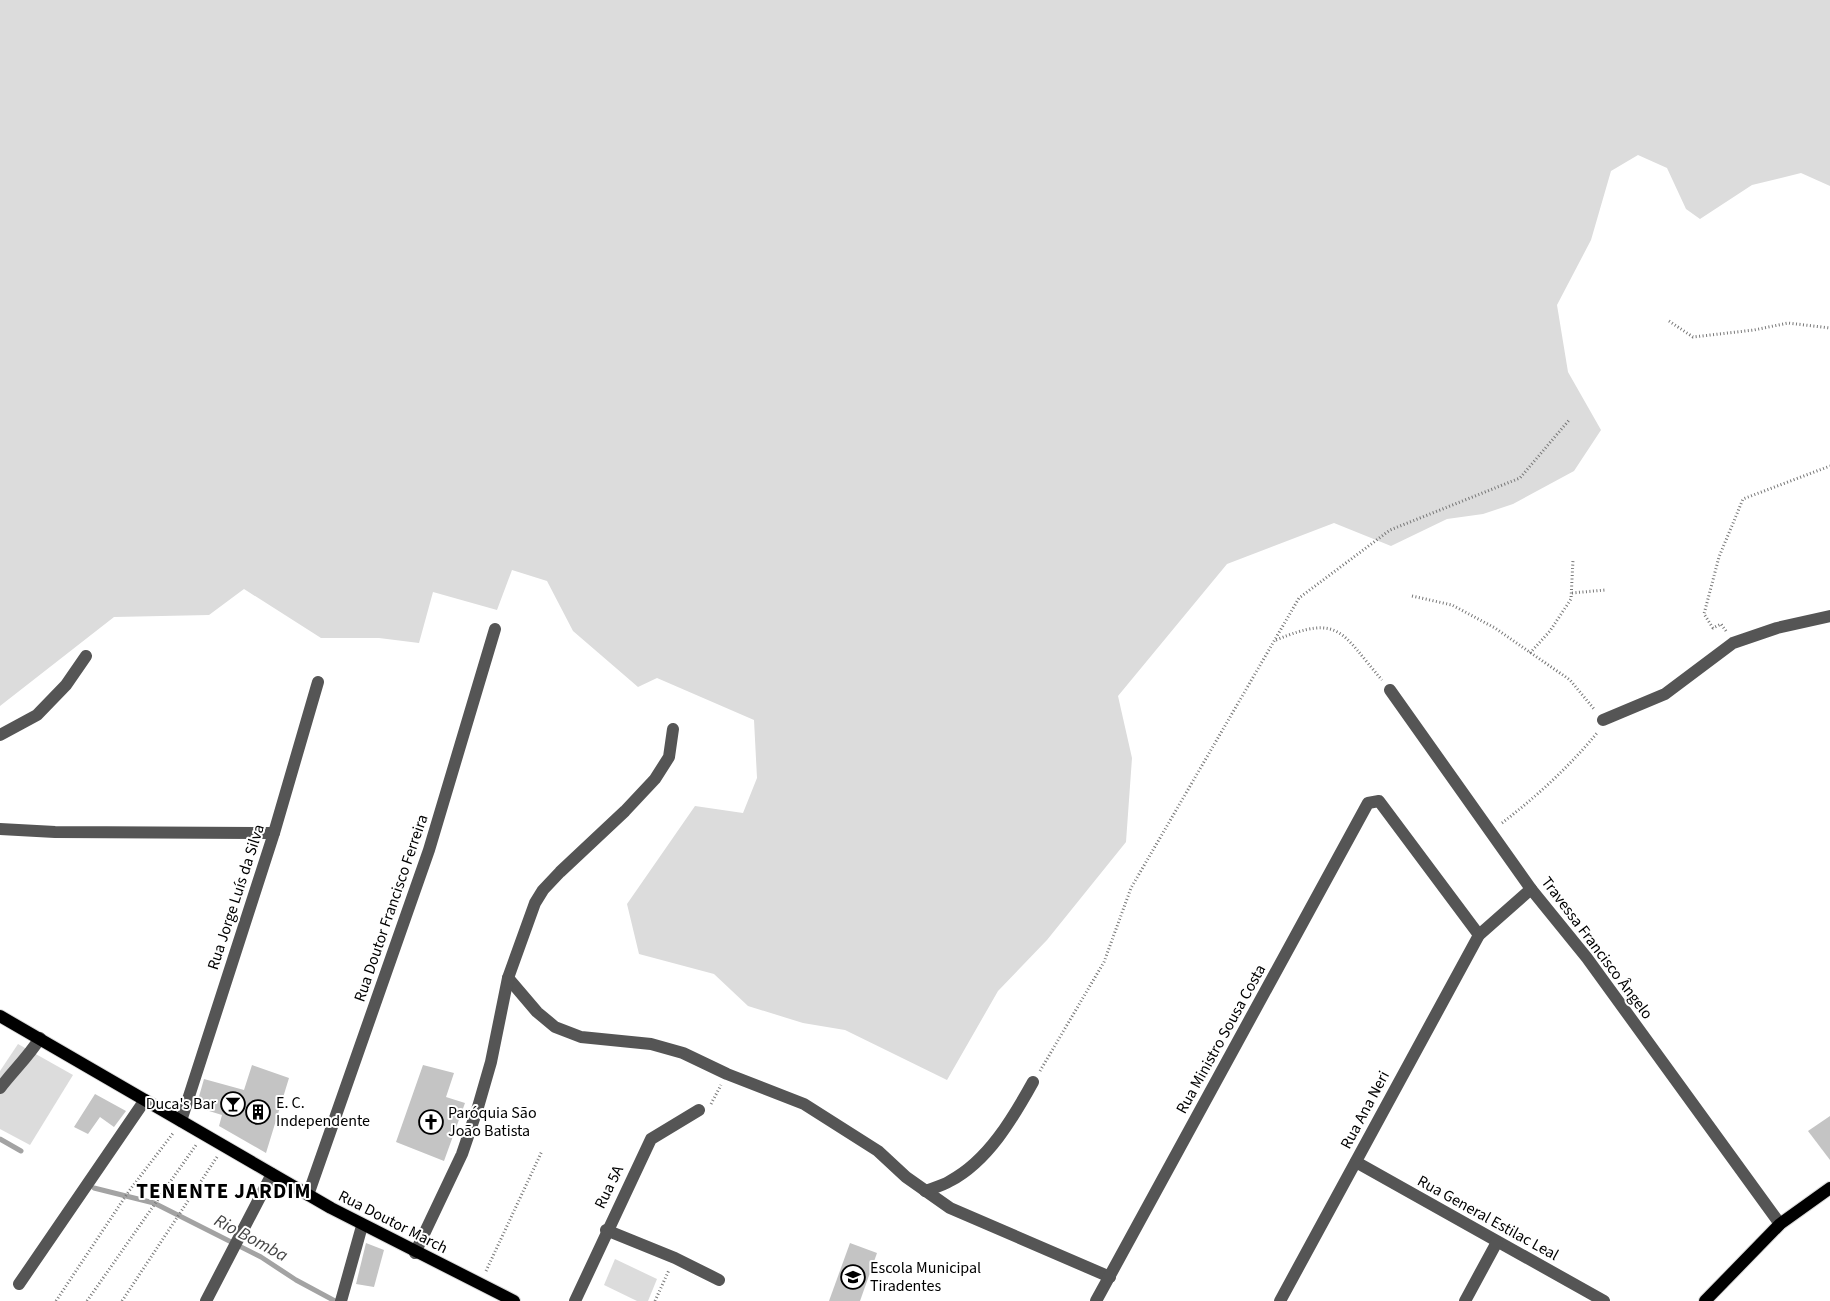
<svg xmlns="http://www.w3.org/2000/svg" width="1830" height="1301" viewBox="0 0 1830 1301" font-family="'Source Sans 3',sans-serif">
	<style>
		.green { fill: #dcdcdc }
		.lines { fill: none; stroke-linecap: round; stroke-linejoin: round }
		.stream { stroke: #a3a3a3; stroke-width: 5 }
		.building { fill: #c4c4c4 }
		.major-casing { stroke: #dbdbdb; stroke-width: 14 }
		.path { stroke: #777; stroke-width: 3; stroke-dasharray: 1 2.5; stroke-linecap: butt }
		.minor { stroke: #555; stroke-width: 12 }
		.major { stroke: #000; stroke-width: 12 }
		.labels { text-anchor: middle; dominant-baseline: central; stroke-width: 4; stroke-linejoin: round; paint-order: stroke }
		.street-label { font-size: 16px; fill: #000; stroke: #fff }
		.poi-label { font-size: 16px; fill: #000; stroke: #fff; text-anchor: start }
		.water-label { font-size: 18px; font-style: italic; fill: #444; stroke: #fff }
		.district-label { font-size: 21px; font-weight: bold; letter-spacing: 1px; fill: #000; stroke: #fff }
	</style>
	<rect width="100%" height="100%" fill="#fff"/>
	<g class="green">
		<polygon points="0,0 1830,0 1830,186 1801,173 1752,185 1700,219 1686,209 1667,168 1638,155 1611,171 1591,240 1557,305 1568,372 1601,430 1574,471 1513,504 1483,514 1447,519 1391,546 1334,523 1227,564 1118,696 1132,758 1126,842 1047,940 998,991 947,1080 845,1030 803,1023 748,1006 714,974 639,954 627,904 695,806 743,813 757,778 754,720 657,678 638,687 573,631 547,581 512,570 497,610 433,592 419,643 379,638 321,638 244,589 209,615 114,617 0,706"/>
		<polygon points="18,1044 73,1075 30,1145 0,1129 0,1071"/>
		<polygon points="615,1259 657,1279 648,1301 637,1301 604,1285"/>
	</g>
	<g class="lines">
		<g class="stream">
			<polyline points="0,1139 21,1151"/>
			<polyline points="94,1188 154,1203 261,1257 296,1280 335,1301"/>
		</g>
	</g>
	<g class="building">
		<polygon points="252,1065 289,1078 266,1153 219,1126 222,1115 196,1107 204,1079 244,1090"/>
		<polygon points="423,1065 454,1073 446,1097 465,1103 444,1161 396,1142"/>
		<polygon points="95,1094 126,1111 114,1127 100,1117 88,1134 74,1127"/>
		<polygon points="1830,1116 1830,1160 1808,1131"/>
		<polygon points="366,1243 384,1250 374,1287 356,1284"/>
		<polygon points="850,1243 877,1253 860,1301 829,1301"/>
	</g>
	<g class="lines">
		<g class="major-casing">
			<g id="major">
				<polyline points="0,1016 331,1208 514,1301"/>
				<polyline points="1705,1301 1780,1224 1830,1188"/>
			</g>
		</g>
		<g class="path">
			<polyline points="1669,321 1693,337 1754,330 1788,323 1830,328"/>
			<polyline points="1572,593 1605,590"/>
			<polyline points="1412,596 1452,605 1495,628 1570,680 1594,709"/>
			<polyline points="1726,631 1721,624 1713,628 1704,614 1719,557 1743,499 1830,466"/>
			<path d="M1276 640C1341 613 1341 633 1382 680"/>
			<polyline points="1530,653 1550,631 1571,599 1573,560"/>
			<path d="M1502 823C1537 796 1569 767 1597 733"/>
			<polyline points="1040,1071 1104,962 1131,888 1299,598 1390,530 1520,478 1570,419"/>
			<polyline points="711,1104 721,1085"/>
			<polyline points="486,1271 542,1151"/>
			<polyline points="56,1301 129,1191 174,1132"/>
			<polyline points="87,1301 196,1145"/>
			<polyline points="122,1301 217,1157"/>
			<polyline points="655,1301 669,1270"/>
		</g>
		<g class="minor">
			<polyline points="1390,690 1531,889 1587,958 1780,1224"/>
			<polyline points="1603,720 1665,694 1733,643 1777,628 1830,616"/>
			<polyline points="0,735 37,715 66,685 86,656"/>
			<polyline points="0,829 55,832 274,833"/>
			<polyline points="508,978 537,1012 555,1027 581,1037 651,1044 683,1053 727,1074 804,1104 878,1151 906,1177 950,1208 1110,1277"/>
			<path d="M0 1088C13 1071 29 1056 40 1038"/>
			<polyline points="181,1121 274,833 318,682"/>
			<polyline points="1356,1162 1604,1301"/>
			<path d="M925 1191C933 1188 942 1186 950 1181 988 1161 1013 1118 1033 1082"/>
			<polyline points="308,1195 429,850 495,629"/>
			<polyline points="606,1230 675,1258 719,1280"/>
			<polyline points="415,1253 462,1154 478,1107 491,1062 508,978 535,903 543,890 560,872 625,811 655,779 669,757 673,729"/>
			<polyline points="19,1284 145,1100"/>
			<polyline points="206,1301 272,1174"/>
			<polyline points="341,1301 362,1226"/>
			<polyline points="575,1301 651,1139 699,1110"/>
			<polyline points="1096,1301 1368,803 1379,801 1479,935"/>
			<polyline points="1280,1301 1479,935 1531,889"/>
			<polyline points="1465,1301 1497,1242"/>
		</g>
		<use href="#major" class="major"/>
	</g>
	<defs>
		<g id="bar-ring" transform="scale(1.25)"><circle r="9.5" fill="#fff" stroke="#000" stroke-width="1.5"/><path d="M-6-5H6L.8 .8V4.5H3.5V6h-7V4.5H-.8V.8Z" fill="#000"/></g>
		<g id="building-ring" transform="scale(1.25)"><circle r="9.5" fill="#fff" stroke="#000" stroke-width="1.5"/><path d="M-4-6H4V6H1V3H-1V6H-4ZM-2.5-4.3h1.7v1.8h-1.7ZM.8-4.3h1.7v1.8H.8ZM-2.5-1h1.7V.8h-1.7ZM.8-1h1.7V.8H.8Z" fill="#000"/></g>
		<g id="church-ring" transform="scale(1.25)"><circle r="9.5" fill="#fff" stroke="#000" stroke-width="1.5"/><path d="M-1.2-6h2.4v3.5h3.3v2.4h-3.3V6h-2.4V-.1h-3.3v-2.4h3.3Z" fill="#000"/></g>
		<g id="school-ring" transform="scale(1.25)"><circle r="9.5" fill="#fff" stroke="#000" stroke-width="1.5"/><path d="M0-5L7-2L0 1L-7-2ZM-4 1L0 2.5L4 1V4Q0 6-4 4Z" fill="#000"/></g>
	</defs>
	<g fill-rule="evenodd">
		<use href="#bar-ring" x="233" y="1104"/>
		<use href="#building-ring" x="258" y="1112"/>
		<use href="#church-ring" x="431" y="1122"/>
		<use href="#school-ring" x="853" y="1277"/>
	</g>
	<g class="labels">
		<g class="street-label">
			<text transform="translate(236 897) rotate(-72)">Rua Jorge Luís da Silva</text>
			<text transform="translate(391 908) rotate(-71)">Rua Doutor Francisco Ferreira</text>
			<text transform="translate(1597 948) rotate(53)">Travessa Francisco Ângelo</text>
			<text transform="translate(1221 1039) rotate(-61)">Rua Ministro Sousa Costa</text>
			<text transform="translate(1365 1110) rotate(-62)">Rua Ana Neri</text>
			<text transform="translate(609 1187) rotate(-64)">Rua 5A</text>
			<text transform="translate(1488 1218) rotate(29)">Rua General Estilac Leal</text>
			<text transform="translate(393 1222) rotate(27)">Rua Doutor March</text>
		</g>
		<g class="poi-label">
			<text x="276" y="1103">E. C.<tspan x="276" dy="18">Independente</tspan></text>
			<text x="216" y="1104" text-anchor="end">Duca's Bar</text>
			<text x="448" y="1113">Paróquia São<tspan x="448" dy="18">João Batista</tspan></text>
			<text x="870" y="1268">Escola Municipal<tspan x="870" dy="18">Tiradentes</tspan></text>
		</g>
		<g class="water-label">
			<text transform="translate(251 1238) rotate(28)">Rio Bomba</text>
		</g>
		<g class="district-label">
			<text x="224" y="1191">TENENTE JARDIM</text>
		</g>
	</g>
</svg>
